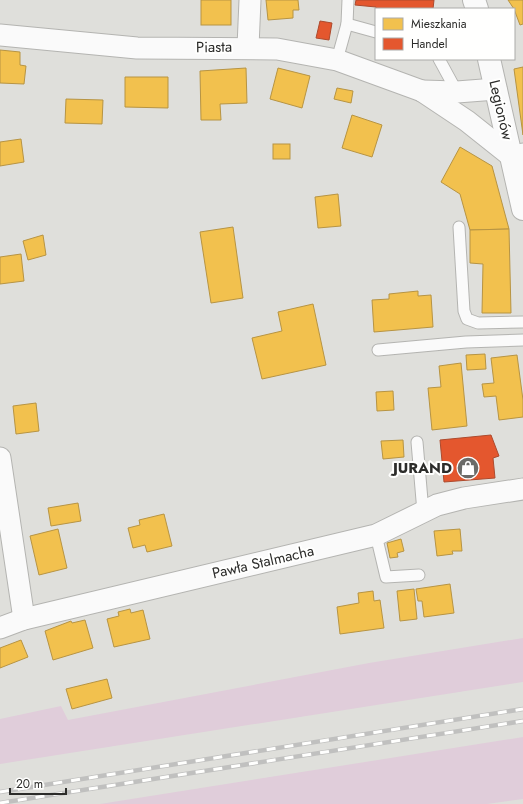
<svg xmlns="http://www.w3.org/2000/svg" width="523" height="804" viewBox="0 0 523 804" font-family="Jost,sans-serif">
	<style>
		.green { fill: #e0cdda }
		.homes { fill: #f2c14e; stroke: #b79443 }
		.shops { fill: #e4572e; stroke: #ad4a2d }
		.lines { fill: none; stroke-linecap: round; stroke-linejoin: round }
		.lane-casing { stroke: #b4b4b1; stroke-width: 13 }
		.street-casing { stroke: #b4b4b1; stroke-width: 23 }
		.secondary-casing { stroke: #b4b4b1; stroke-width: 24 }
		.lane { stroke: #fafafa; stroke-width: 11 }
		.street { stroke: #fafafa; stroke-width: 21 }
		.secondary { stroke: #fafafa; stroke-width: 22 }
		.rail-casing { stroke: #c0c0bf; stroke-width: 4.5 }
		.rail { stroke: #fffffe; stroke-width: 3; stroke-dasharray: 9; stroke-linecap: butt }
		.labels { text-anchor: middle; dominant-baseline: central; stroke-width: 4; stroke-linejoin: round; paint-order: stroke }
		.street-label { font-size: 15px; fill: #2c2c2a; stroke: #fffffe }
		.poi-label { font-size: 15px; font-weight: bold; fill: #2c2c2a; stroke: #fffffe; text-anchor: end }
	</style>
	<rect width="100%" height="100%" fill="#dfdfdb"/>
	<g class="green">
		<polygon points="523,638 523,682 0,764 0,719 61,706 68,720 369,663"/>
		<polygon points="523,737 523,799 487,804 100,804"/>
	</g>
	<g class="homes">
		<rect x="201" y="0" width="30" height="25"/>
		<polygon points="266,0 298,0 299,10 293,10 293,18 268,20"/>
		<polygon points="508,0 523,0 523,24 520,25 514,9"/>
		<polygon points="0,50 20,52 20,65 26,66 24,84 0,83"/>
		<polygon points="523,67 523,135 514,69"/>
		<polygon points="246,68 247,103 220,104 221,120 201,120 200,71"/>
		<polygon points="278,68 310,76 302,108 270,99"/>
		<polygon points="125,77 168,77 168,108 125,107"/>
		<polygon points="337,88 353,91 351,103 334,99"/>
		<polygon points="66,99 103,100 102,124 65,123"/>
		<polygon points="352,115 382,125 372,157 342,148"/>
		<polygon points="21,139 24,162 0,166 0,142"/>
		<rect x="273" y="144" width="17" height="15"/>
		<polygon points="460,147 492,166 509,229 470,230 460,194 441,182"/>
		<polygon points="338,194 341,226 318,228 315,197"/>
		<polygon points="233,227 243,298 211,303 200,232"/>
		<polygon points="509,229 511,313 482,313 483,264 470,263 470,230"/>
		<polygon points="43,235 46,255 28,260 23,241"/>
		<polygon points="21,254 24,281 0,284 0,257"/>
		<polygon points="418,291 418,296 431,295 433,327 374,332 372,300 389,299 389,294"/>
		<polygon points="313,304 326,365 262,379 252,338 282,331 278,312"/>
		<polygon points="485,354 486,369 467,370 466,355"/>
		<polygon points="517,355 523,400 523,417 499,420 496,396 484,397 482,384 494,383 491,358"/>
		<polygon points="461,363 467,426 432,430 428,388 441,387 439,366"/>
		<polygon points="393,391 394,410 377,411 376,392"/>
		<polygon points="36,403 39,431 16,434 13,406"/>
		<polygon points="403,440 404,457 383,459 381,441"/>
		<polygon points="78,503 81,521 51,526 48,508"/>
		<polygon points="164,514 172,546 147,552 145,545 133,548 128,528 140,525 139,520"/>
		<polygon points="58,529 67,568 39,575 30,536"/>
		<polygon points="460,529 462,551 452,551 453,554 437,556 434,531"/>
		<polygon points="401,539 404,551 397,553 398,557 390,558 387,543"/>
		<polygon points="450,584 454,613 424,617 422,601 418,601 416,589"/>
		<polygon points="414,589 417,619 400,621 397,591"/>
		<polygon points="373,591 374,601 380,600 384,628 340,634 337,607 359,603 358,593"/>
		<polygon points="130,609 131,613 143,610 150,639 114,647 107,619 119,616 118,612"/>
		<polygon points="85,620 93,648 53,660 45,631 71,621 72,623"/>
		<polygon points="21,640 28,657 0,668 0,648"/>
		<polygon points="107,679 112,698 72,709 66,689"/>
	</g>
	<g class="shops">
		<polygon points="356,0 434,0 433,9 376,9 376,15 376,7 355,5"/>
		<polygon points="320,21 332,23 329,40 316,38"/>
		<polygon points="491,435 499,456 493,458 495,478 444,482 440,440"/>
	</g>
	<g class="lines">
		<g class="lane-casing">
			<g id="lane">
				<polyline points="347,24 348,0"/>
				<polyline points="439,59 457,92"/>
				<polyline points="337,60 347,24 376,32"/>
				<polyline points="459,227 464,311 467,319 478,323 523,322"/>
				<polyline points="378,350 466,342 523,340"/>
				<polyline points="417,442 423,512"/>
				<polyline points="376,535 386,577 419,575"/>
			</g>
		</g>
		<g class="street-casing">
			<g id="street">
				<polyline points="0,35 137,48 277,49 337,60 422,91 467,121 511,156 523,154"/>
				<polyline points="248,47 250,0"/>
				<polyline points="422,91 457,92 496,89"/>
				<polyline points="0,458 24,619"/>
				<polyline points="0,628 24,619 376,535 437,505 464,498 523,489"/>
			</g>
		</g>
		<g class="secondary-casing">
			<g id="secondary">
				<polyline points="474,0 477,9"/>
				<polyline points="489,59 523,209"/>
			</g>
		</g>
		<use href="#lane" class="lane"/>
		<use href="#street" class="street"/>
		<use href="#secondary" class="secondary"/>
		<g class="rail-casing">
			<g id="rail">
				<polyline points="0,792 523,709"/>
				<polyline points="0,803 523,721"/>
			</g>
		</g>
		<use href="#rail" class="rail"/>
	</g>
	<defs>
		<g id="shop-disc" transform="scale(1.15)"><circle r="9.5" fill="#6b6b68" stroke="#fffffe"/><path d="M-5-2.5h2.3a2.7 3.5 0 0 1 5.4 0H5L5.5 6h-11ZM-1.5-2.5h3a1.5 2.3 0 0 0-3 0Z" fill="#fff"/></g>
	</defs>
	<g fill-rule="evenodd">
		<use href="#shop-disc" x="468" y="468"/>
	</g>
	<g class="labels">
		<g class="street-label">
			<text transform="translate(214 47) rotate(-1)">Piasta</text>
			<text transform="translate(501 110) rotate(77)">Legionów</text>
			<text transform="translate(263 562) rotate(-13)">Pawła Stalmacha</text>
		</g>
		<g class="poi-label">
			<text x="452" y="468">JURAND</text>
		</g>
	</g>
	<rect x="375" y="8" width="140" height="52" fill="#fffffe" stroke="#ababa9"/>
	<rect x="383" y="18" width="20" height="12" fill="#f2c14e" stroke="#ababa9"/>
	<text x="411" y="28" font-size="12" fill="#2c2c2a">Mieszkania</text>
	<rect x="383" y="38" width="20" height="12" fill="#e4572e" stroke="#ababa9"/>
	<text x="411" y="48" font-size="12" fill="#2c2c2a">Handel</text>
	<path d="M10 788v6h56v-6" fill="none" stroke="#2c2c2a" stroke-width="2"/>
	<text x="16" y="788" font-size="12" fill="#2c2c2a" stroke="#fffffe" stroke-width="3" paint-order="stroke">20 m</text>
</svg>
